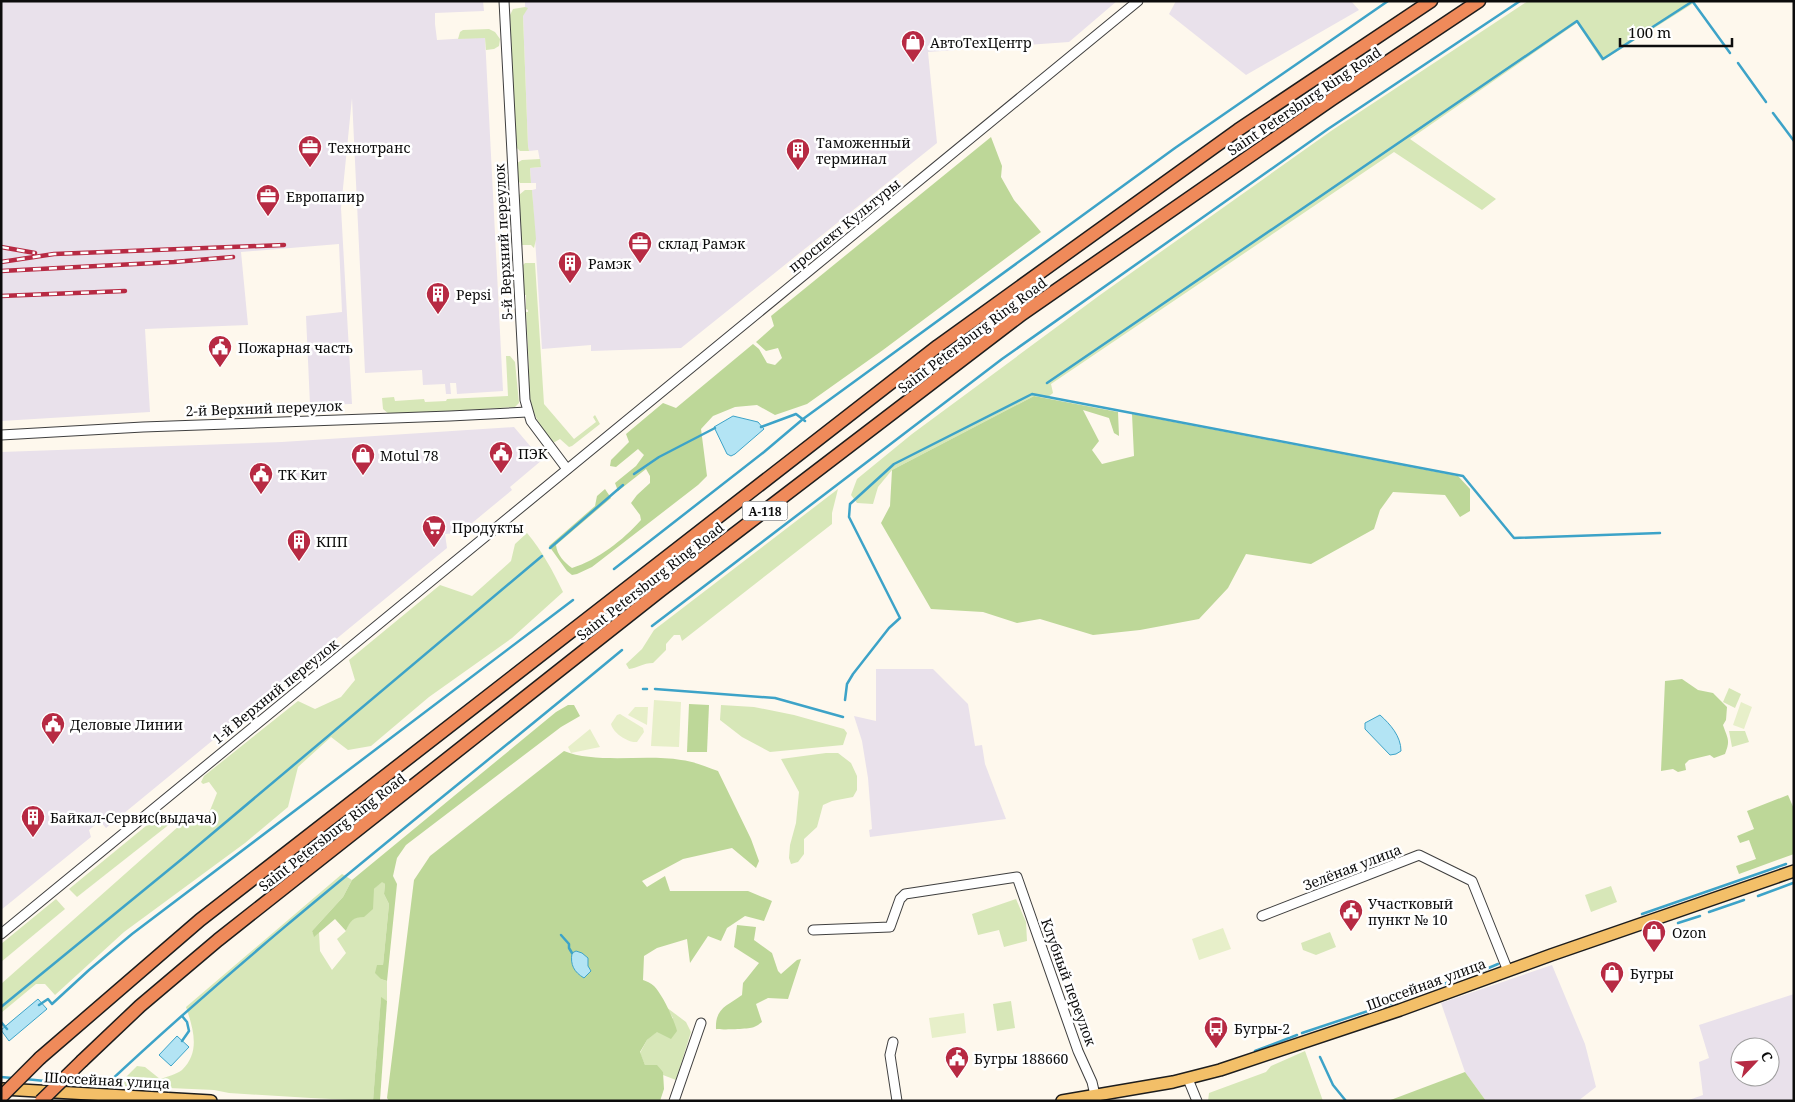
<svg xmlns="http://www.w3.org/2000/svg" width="1795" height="1102" viewBox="0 0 1795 1102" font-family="'Noto Serif',serif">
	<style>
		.industrial { fill: #e9e1eb; fill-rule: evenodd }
		.green { fill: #d7e7b8 }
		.forest { fill: #bdd798 }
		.pitch { fill: #e7efc9 }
		.water { fill: #b3e4f4; stroke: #3da3c8 }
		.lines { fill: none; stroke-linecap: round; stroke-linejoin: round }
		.stream { stroke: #3da3c8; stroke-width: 2.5 }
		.minor-casing { stroke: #3f3f3f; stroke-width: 11 }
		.major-casing { stroke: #1d1d1d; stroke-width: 14 }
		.highway-casing { stroke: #1d1d1d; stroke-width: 15 }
		.minor { stroke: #fff; stroke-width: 9 }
		.major { stroke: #f3bf68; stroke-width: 11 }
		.highway { stroke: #ef8a5a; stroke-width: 12 }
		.rail-casing { stroke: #b72a43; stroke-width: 4.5 }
		.rail { stroke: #fff; stroke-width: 2.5; stroke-dasharray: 8; stroke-linecap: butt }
		.highway-bridge-casing { stroke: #1d1d1d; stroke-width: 15; stroke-linecap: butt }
		.highway-bridge { stroke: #ef8a5a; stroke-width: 12 }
		.labels { text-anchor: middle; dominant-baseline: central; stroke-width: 5; stroke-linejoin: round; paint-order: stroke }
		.shield { fill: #fff; stroke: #555; stroke-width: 1 }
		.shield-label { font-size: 12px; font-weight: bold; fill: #0c0c0c }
		.poi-label { font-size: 14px; fill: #0c0c0c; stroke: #fff; text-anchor: start }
		.street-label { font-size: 14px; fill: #0c0c0c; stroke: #fff }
	</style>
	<rect width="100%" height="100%" fill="#fef8ed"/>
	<g class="industrial">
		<polygon points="1,1 483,1 484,11 435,13 435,24 437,40 485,37 503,391 457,394 456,383 450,383 451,394 446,394 445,384 423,385 422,370 365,373 352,98 341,208 352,404 310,405 306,316 342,312 339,244 241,252 248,325 145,329 150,412 1,421"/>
		<polygon points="525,1 1117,1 1069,42 928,52 937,143 681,348 591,351 591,345 542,349 532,190 536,189 536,183 531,183 530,168 541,167 538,150 529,151 528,146 523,15 527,9 525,9"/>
		<polygon points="1176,1 1351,1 1359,10 1246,75 1169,14"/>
		<polygon points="514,427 542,460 510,487 512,490 460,533 445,534 447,548 106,828 100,821 89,830 91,837 1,910 1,452 282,442"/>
		<polygon points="876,669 933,669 968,704 975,746 982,745 985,764 1006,819 870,837 869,830 872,829 868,778 862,741 854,716 876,721"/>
		<polygon points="1552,965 1585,1044 1596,1087 1578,1101 1486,1101 1465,1072 1441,1003"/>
		<path d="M1794 994V1101H1686L1703 1095 1699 1062 1709 1058 1699 1025ZM1740 1047H1770V1077H1740Z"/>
	</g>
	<g class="green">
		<polygon points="1528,1 1697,1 1602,61 1577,23 1410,139 1496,199 1482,210 1394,152 1051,384 1053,393 1047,398 1034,396 892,470 878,487 873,504 857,503 851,495 857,479 912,434 1100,295 1331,131"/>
		<polygon points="525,7 528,8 523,16 528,146 529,151 520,151 516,147 510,15 513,9"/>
		<polygon points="489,29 495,32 500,39 499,46 494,49 486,50 485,38 458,39 460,32 463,30"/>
		<polygon points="540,159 541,167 530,168 531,183 520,183 518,180 517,163 522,160"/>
		<polygon points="525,190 532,190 536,239 534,248 531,245 521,245 519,195"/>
		<path d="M525 263H535L544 404 574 439 596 422 593 417 595 415 600 424 572 446 569 447 560 439 553 443C531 414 530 407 527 370L529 369 526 312H528V310L526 309V295H524L523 265Z"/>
		<polygon points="506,356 510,356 515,362 519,403 515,407 390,415 383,409 382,398 394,397 395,401 424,399 425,402 446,401 447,399 508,396"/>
		<path d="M838 489 832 513V524L682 641 680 635H674L666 644V650L653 663C643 663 637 668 629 669L626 664 642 649 654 630Z"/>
		<path d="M527 533C542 551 553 571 563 592L512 638 429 697 371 746 348 750 331 737 298 767 288 807 245 843 124 932 55 995 45 984H36L1 1013V984L179 826 209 813 217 793 209 782 203 784 201 782 204 776 298 701 315 709 341 697 355 680 349 660 440 585 472 596 511 561 515 544Z"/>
		<polygon points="1729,688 1741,694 1735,708 1723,702"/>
		<polygon points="721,705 754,707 794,715 844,729 847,733 843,745 770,752 742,737 720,720"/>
		<polygon points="1729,731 1745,731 1749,742 1732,747"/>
		<polygon points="826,753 838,753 851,763 857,776 857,790 853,797 832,801 823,805 817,827 804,839 804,854 798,862 791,864 789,858 790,845 796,823 799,792 781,759"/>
		<polygon points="163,812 171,823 77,897 69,889"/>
		<path d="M342 874 352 880 343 897 312 931 314 936 319 932 320 951 332 970 346 953 337 939 346 931 349 922 356 917 374 889 382 881 385 884 384 894 389 904 383 965H377L381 979 387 981V1001L381 998 373 1101 311 1098 229 1093 214 1090 124 1086 125 1078 137 1066 145 1067 160 1079C167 1077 177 1074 182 1070 201 1052 193 1028 186 1007Z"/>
		<polygon points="1611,886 1617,902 1591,912 1585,895"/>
		<polygon points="56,899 65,909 1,962 1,944"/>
		<polygon points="1016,899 1026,922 1027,941 1004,947 999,930 978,935 972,914"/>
		<polygon points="1330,932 1336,947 1316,955 1303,950 1301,943"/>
		<polygon points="1011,1001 1015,1028 997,1031 993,1004"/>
		<polygon points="666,1007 686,1022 691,1032 676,1080 663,1075 663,1072 645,1065 640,1053 647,1040 673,1018"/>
		<polygon points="1305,1051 1323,1101 1208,1101 1209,1093 1266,1072 1271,1066"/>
	</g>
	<g class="forest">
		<path d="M991 137 1002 166 1001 177 1014 200 1041 232 883 350 807 404 775 415 757 405 735 407 713 416 701 429 707 476 698 485 592 567 577 574 572 575 567 571 549 546 595 506 597 496 605 489 611 498 556 545C557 555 564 562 572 568 598 560 623 540 641 520L640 515 631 503 637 495 650 483V476L646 469 618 491 615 483 636 466 644 455 638 449 616 467 610 466 611 460 629 442 626 434 663 403 676 408 753 344 759 349 767 363 775 365 782 358 778 348 766 351 756 342 774 326 771 316Z"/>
		<polygon points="1034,396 1118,412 1119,436 1114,433 1109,418 1083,410 1099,441 1092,450 1102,464 1134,456 1132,414 1458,476 1470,489 1470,511 1460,517 1445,495 1393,492 1380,510 1374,529 1311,564 1246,554 1228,588 1199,619 1140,630 1093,635 1040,619 1017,623 983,612 931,609 881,523 890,506 892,470"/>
		<path d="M1682 679 1698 690 1713 693 1727 707 1726 720 1723 725C1727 738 1731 739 1725 754L1714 758 1710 755 1689 760 1685 764 1686 770 1678 772 1673 769 1661 771 1665 681Z"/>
		<polygon points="689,704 709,705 707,752 687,752"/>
		<path d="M568 705H574L580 716 561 727 406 845 397 858 393 876 397 884 387 981 381 979 375 973 377 965H383L389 904 384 894 385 884 382 882 374 889 373 909 364 917C353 917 350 921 346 931L335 919 314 937 312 931 343 897 352 880 556 712Z"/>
		<path d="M564 751C595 764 646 754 681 760 693 761 706 767 718 771L751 839 759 861 756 868 732 848 683 859 642 881 647 887 665 876 670 891H748L772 901 764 921 745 916 727 928 721 941 708 936 690 963 687 939 657 948 644 956 643 980C646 981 651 983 654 986 662 994 674 1019 677 1031L671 1039 657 1032 647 1040 640 1052 645 1065H657L663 1072 664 1089 660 1101H389L387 1098 414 880 430 856Z"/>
		<polygon points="1788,795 1794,809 1794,854 1739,874 1736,866 1756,859 1749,840 1740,843 1737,836 1754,829 1747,811"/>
		<path d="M737 925 756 927 754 940 772 953 778 971 781 974 797 960 801 959 788 999 768 998 756 1004 762 1022C759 1024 757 1026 754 1027 751 1029 720 1030 716 1029 715 1008 727 1006 742 995L743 983 759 963 734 947Z"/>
		<polygon points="381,997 387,1001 380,1100 373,1101"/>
		<polygon points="1465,1072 1486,1101 1388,1101"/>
	</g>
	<g class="pitch">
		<polygon points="654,700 681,702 679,747 651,746"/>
		<polygon points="1741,702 1752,707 1744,729 1733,725"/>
		<polygon points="635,707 648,707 647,725 628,715"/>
		<path d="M620 714 643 728 644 732 637 742C628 743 613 733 611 724L617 715Z"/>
		<polygon points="590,729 600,747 571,753 568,747"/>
		<polygon points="1223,928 1231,949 1199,960 1192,939"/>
		<polygon points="964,1013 966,1033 932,1038 929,1018"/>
	</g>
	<g class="water">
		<polygon points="733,416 758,422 764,429 735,454 731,456 727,454 714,427"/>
		<path d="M1380 715C1390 724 1401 736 1401 751L1396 754 1390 755 1365 729V723Z"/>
		<path d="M576 951 582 953 588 958V966L591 971 584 978C574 972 570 965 572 953Z"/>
		<polygon points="38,999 47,1009 9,1041 1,1030"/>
		<polygon points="177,1036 189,1047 171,1066 159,1055"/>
	</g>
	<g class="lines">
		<g class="stream">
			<polyline points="1693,2 1730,53"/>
			<polyline points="1738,63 1766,102"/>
			<polyline points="1773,113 1794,141"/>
			<polyline points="1047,383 1577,21 1603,59 1693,1"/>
			<polyline points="761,427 796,414 805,421"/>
			<polyline points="634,474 659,457 715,428"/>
			<polyline points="550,548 623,485"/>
			<polyline points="614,569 764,452 803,419 873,368 1175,148 1388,1"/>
			<polyline points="652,626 1002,359 1328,129 1520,1"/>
			<polyline points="643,689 647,689"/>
			<polyline points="655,689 775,698 843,717"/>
			<polyline points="845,700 847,684 853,674 889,628 900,618 849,517 850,504 894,464 1032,394 1463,476 1514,538 1660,533"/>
			<polyline points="1758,896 1793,883"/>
			<polyline points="1709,912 1744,900"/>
			<polyline points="1642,914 1786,864"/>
			<polyline points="1678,923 1700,916"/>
			<polyline points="561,935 569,944 569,948 572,953"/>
			<polyline points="1479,972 1498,964"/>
			<polyline points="1400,1000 1474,973"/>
			<polyline points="39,1005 48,999 52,1004 89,970 132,934 573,600"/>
			<polyline points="1,1007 188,854 542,556"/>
			<polyline points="1,1022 7,1029"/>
			<polyline points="1302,1033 1395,1002"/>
			<polyline points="182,1041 189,1031 187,1022 182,1016"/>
			<polyline points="1255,1051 1297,1035"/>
			<polyline points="1320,1057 1333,1085 1346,1101"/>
			<polyline points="1,1077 12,1078"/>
			<polyline points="25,1079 55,1082"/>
			<path d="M65 1083 98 1086 106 1085C270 931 449 794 622 650"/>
		</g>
		<g class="minor-casing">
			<g id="minor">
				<polyline points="504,1 525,400 531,421 567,469"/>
				<polyline points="1,435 143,427 450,416 527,412"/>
				<polyline points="1262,916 1419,855 1472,881 1508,971"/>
				<polyline points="813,930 890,927 900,899 905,894 1017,877 1078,1051 1092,1082 1095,1095"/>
				<polyline points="1,934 1138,1"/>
				<polyline points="893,1042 890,1055 897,1101"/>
				<polyline points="1188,1079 1197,1101"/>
				<polyline points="674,1101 701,1023"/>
			</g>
		</g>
		<g class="major-casing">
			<g id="major">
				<polyline points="3,1089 211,1101"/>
				<polyline points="1062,1101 1173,1082 1220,1070 1400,1010 1551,955 1794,871"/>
			</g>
		</g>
		<g class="highway-casing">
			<g id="highway">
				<polyline points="40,1058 200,920 938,346 1238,130 1431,1"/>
				<polyline points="82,1061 140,1006 218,940 661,590 1022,314 1332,99 1479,1"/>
			</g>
		</g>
		<use href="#minor" class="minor"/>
		<use href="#major" class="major"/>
		<use href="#highway" class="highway"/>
		<g class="rail-casing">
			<g id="rail">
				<polyline points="1,247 35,253"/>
				<polyline points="1,262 54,254 284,245"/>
				<polyline points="1,271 174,262 233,257"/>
				<polyline points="1,296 125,291"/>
			</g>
		</g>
		<use href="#rail" class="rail"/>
		<g class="highway-bridge-casing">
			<g id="highway-bridge">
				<polyline points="1,1097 40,1058"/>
				<polyline points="41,1101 82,1061"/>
			</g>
		</g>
		<use href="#highway-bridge" class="highway-bridge"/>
	</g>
	<defs>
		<g id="shop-pin" transform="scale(1.25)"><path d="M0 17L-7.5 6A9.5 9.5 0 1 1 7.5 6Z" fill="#b72a43" stroke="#fff"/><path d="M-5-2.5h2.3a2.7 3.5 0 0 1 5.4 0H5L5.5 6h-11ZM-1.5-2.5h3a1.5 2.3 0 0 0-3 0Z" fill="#fff"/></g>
		<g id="office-pin" transform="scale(1.25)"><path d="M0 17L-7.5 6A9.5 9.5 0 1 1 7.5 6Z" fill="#b72a43" stroke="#fff"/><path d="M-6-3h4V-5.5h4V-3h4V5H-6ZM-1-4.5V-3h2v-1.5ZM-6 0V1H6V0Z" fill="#fff"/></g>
		<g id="building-pin" transform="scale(1.25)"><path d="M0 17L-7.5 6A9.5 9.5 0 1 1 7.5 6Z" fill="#b72a43" stroke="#fff"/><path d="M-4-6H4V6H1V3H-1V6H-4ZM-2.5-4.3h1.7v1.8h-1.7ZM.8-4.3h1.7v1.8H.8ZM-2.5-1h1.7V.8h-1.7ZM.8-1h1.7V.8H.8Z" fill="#fff"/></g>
		<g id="civic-pin" transform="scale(1.25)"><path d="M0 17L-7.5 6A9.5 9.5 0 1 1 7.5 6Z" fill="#b72a43" stroke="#fff"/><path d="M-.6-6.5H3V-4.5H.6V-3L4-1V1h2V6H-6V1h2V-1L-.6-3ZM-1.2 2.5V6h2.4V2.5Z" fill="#fff"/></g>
		<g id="supermarket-pin" transform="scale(1.25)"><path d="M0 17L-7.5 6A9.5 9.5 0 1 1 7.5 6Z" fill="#b72a43" stroke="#fff"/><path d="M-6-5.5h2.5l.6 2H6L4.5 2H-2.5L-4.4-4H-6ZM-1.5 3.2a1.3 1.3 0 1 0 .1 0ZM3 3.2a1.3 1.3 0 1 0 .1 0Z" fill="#fff"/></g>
		<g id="bus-pin" transform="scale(1.25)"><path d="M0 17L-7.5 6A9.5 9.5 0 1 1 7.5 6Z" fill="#b72a43" stroke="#fff"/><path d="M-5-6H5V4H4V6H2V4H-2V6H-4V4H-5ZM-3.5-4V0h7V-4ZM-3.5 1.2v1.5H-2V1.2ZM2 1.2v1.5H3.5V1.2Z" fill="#fff"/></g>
	</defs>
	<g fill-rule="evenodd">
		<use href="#shop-pin" x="913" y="42"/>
		<use href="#office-pin" x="310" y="147"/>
		<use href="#building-pin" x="798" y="150"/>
		<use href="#office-pin" x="268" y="196"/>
		<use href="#office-pin" x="640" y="243"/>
		<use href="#building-pin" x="570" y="263"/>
		<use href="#building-pin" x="438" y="294"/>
		<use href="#civic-pin" x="220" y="347"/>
		<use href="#civic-pin" x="501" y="453"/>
		<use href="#shop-pin" x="363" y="455"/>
		<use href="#civic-pin" x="261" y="474"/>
		<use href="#supermarket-pin" x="434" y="527"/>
		<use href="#building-pin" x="299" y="541"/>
		<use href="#civic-pin" x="53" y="724"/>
		<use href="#building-pin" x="33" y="817"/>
		<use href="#civic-pin" x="1351" y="911"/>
		<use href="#shop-pin" x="1654" y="932"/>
		<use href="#shop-pin" x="1612" y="973"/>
		<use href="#bus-pin" x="1216" y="1028"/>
		<use href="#civic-pin" x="957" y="1058"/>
	</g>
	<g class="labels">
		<rect class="shield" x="742.5" y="501.5" width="45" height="19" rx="4"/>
		<g class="shield-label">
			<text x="765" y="511">А-118</text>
		</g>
		<g class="poi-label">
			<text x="930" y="42">АвтоТехЦентр</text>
			<text x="816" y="142">Таможенный<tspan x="816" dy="16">терминал</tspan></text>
			<text x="328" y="147">Технотранс</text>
			<text x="286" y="196">Европапир</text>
			<text x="658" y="243">склад Рамэк</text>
			<text x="588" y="263">Рамэк</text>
			<text x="456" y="294">Pepsi</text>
			<text x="238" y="347">Пожарная часть</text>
			<text x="518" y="453">ПЭК</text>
			<text x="380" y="455">Motul 78</text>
			<text x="278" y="474">ТК Кит</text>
			<text x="452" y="527">Продукты</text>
			<text x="316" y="541">КПП</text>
			<text x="70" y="724">Деловые Линии</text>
			<text x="50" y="817">Байкал-Сервис(выдача)</text>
			<text x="1368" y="903">Участковый<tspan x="1368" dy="16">пункт № 10</tspan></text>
			<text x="1672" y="932">Ozon</text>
			<text x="1630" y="973">Бугры</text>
			<text x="1234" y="1028">Бугры-2</text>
			<text x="974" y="1058">Бугры 188660</text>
		</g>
		<g class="street-label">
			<text transform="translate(1304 101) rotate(-34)">Saint Petersburg Ring Road</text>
			<text transform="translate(844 225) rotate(-39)">проспект Культуры</text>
			<text transform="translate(503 242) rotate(-93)">5-й Верхний переулок</text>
			<text transform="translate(972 335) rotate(-37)">Saint Petersburg Ring Road</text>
			<text transform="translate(264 408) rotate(-2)">2-й Верхний переулок</text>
			<text transform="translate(650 581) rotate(-38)">Saint Petersburg Ring Road</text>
			<text transform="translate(275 691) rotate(-39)">1-й Верхний переулок</text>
			<text transform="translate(332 832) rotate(-38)">Saint Petersburg Ring Road</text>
			<text transform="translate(1352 867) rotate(-21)">Зелёная улица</text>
			<text transform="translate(1069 982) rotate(70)">Клубный переулок</text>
			<text transform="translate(1426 984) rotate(-20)">Шоссейная улица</text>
			<text transform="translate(107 1080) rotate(3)">Шоссейная улица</text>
		</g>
	</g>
	<rect width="1795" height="1102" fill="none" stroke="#0c0c0c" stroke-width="5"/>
	<g transform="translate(1755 1062) rotate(65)"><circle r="24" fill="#ffffff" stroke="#9e9e9e"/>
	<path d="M0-4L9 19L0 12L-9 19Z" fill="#b72a43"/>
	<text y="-8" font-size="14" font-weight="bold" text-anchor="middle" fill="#0c0c0c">С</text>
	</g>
	<path d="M1620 38v8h112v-8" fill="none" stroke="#0c0c0c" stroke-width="2.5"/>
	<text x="1628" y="38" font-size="15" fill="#0c0c0c" stroke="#ffffff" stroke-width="4" paint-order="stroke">100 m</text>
</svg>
